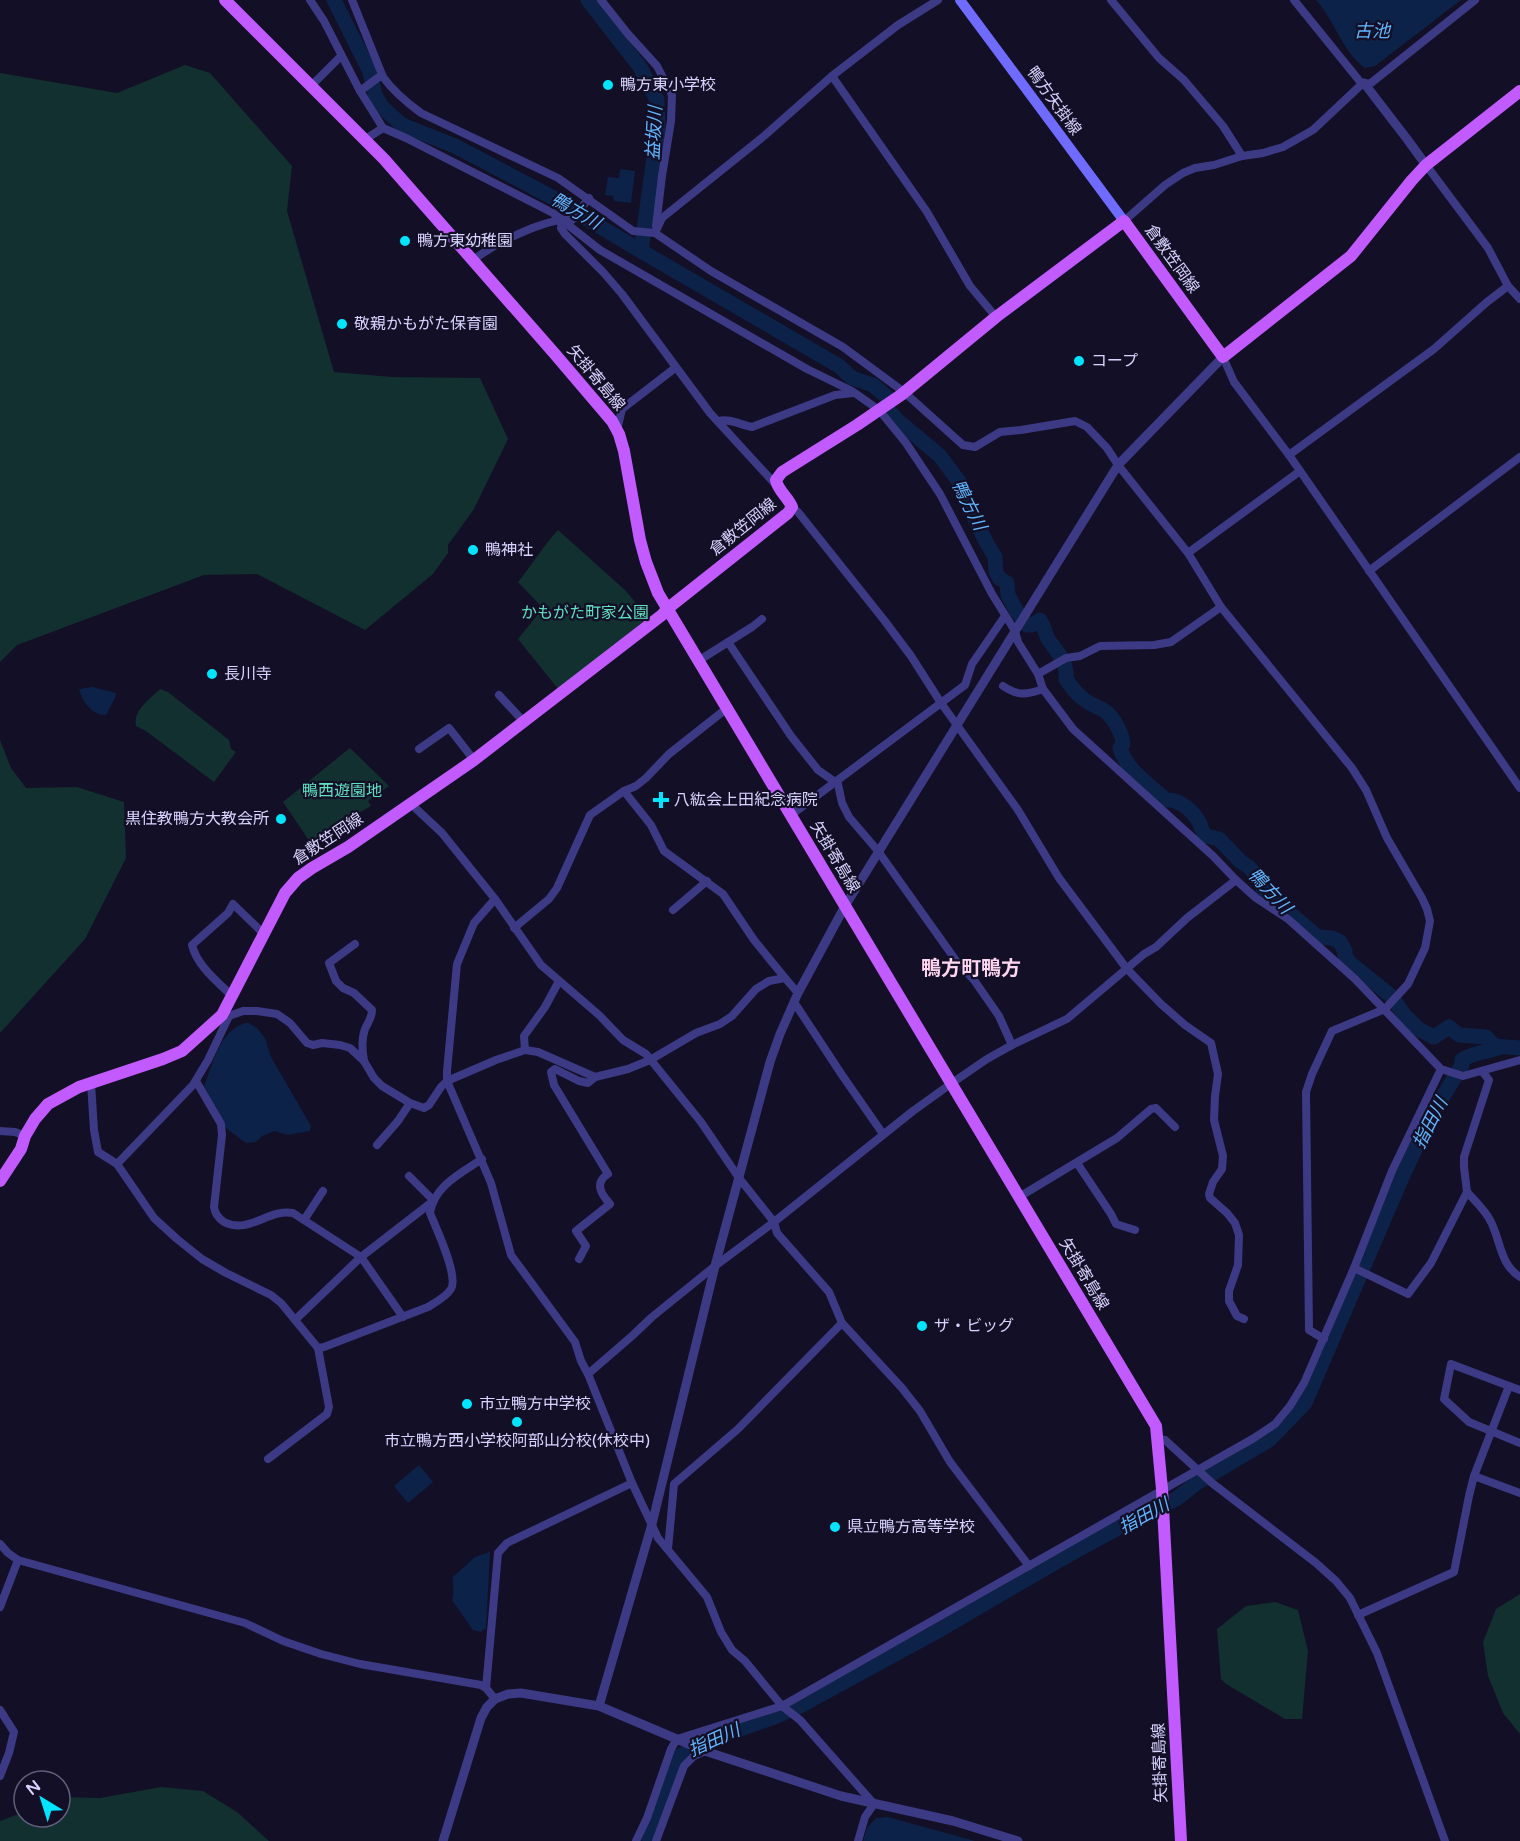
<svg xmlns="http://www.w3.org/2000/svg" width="1520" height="1841" viewBox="0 0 1520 1841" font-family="'Varela Round','Noto Sans JP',sans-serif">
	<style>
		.green { fill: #12302f }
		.water { fill: #0c2248 }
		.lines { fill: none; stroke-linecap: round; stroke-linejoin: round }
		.river { stroke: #0c2248; stroke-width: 15 }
		.minor { stroke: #3d3a85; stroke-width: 8 }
		.tertiary { stroke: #3d3a85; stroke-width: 9 }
		.secondary { stroke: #6f6bff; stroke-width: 10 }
		.primary { stroke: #c25bff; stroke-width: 12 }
		.poi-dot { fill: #00e5ff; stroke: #130f26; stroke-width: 2 }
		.labels { text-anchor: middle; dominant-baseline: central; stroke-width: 4.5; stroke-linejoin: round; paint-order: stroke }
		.poi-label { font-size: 16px; fill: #d9d4ff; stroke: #130f26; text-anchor: start }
		.street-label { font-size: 16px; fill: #d9d4ff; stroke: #130f26 }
		.park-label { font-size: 16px; fill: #5fe0c0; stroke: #130f26 }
		.water-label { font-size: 18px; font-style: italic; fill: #62b6ff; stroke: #130f26 }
		.quarter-label { font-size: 20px; font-weight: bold; fill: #ffd6f0; stroke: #130f26 }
	</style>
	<rect width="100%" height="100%" fill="#130f26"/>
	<g class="green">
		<polygon points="185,65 210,73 292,166 287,211 334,372 392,377 480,378 508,439 474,509 448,545 448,553 433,574 365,630 257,574 204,575 17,645 0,662 0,73 117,93"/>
		<path d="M558 530 626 591 648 618 559 690 518 639 539 613 541 606 518 582C532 565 543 546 558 530Z"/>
		<path d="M160 689 168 692 229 740 231 749 236 752 214 782 146 731 136 726C133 710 149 700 160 689Z"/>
		<polygon points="0,740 11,768 26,788 77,787 124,802 126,858 85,939 0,1033"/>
		<polygon points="350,748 389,786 368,801 371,806 310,842 283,802"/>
		<polygon points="1520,1594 1520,1734 1503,1713 1488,1676 1483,1642 1496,1609"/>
		<polygon points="1275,1602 1298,1610 1308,1651 1302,1719 1285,1719 1226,1684 1221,1679 1217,1629 1246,1606"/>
		<polygon points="161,1787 203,1791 237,1812 269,1841 0,1841 0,1821 24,1812 24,1817 60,1817 60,1798 64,1797 100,1798"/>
	</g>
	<g class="water">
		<path d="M1316 0H1461L1375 66 1365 68C1341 50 1336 22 1316 0Z"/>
		<polygon points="620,169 635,171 631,203 614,201 613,196 605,195 608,177 619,178"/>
		<path d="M92 687 116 693 115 698 106 715C91 715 82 701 79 689Z"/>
		<path d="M245 1023H249L257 1028 265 1038 271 1057 311 1126 310 1131 288 1135 274 1131 262 1136 256 1142 246 1143 226 1128 204 1086C213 1064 219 1031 245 1023Z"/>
		<polygon points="419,1465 433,1482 408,1503 394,1486"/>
		<path d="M490 1552 486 1628 481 1632 473 1630 452 1600C455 1593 452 1584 453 1577L475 1557Z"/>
		<polygon points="888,1817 975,1841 863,1841 867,1828 876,1818"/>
	</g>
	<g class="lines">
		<g class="river">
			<path d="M334 0 370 72 375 95 382 107 402 125 455 146 565 204 577 213 641 251 839 366 852 378 873 385 888 398 887 408 896 419 940 456 960 483 967 502 986 542 995 557 996 572 999 578 1007 583 1008 595 1016 610 1027 625H1032L1040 620C1045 627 1044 632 1048 639 1057 652 1068 662 1066 679 1070 685 1075 692 1081 697 1088 704 1097 706 1105 711 1114 718 1122 733 1123 744L1120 748C1126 770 1150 785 1166 800 1180 799 1193 811 1199 822 1202 828 1201 831 1206 836L1219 839 1241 862 1249 867 1262 882 1263 889 1268 895 1318 937 1332 938 1340 942 1345 951V956L1349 962 1391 996 1405 1016 1420 1030 1434 1037 1449 1027 1459 1035 1486 1037 1495 1046 1520 1048"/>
			<polyline points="588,0 640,67 657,100 658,128 641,251"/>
			<path d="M649 1841 676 1758 716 1737 772 1718 802 1705 936 1632 1056 1562 1136 1518 1176 1499 1198 1482 1269 1440 1305 1403 1403 1175 1431 1116 1462 1065V1060C1471 1053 1488 1052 1500 1047"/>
		</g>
		<g class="minor">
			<polyline points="310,0 324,21 360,91 383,128 406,138 553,213 600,250 807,369 852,391 879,410 906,443 940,494 992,594 1015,631 1018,642 1038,674 1043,689 1073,729 1213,856 1236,880 1256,898 1288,919 1355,979 1441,1069 1463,1076 1520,1060"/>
			<path d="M352 0 383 77C393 91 406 102 421 113L558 178 633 231 655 233 711 271 843 347 904 392 963 445 975 447 1000 432 1021 430 1075 421 1087 427 1107 448 1118 465 1188 553 1221 607 1352 768 1366 790 1387 838 1422 898 1427 909 1430 921 1425 948 1408 984 1385 1009 1332 1031 1312 1074 1306 1092 1309 1330 1324 1339"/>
			<polyline points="601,0 628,34 657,66 672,95 671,121 662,176 656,226"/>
			<polyline points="1111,0 1159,58 1184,80 1223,126 1242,156"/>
			<polyline points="1294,0 1362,84"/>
			<polyline points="832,76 927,212 970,286 996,317"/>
			<polyline points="311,86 341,56"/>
			<polyline points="360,91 379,77 383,77"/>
			<polyline points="364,140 383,128"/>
			<polyline points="1426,165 1488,248 1508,286 1520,299"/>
			<polyline points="562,219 561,228 565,234 603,272 622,294 710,413 777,486"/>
			<polyline points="1124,221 1165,185 1183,173 1195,168 1214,165 1242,156 1263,153 1283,147 1313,130 1362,84 1371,83 1475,0"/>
			<polyline points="655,233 662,218 764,136 832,76 898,25 938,0"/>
			<path d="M472 261C492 245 546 217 572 220L589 198"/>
			<polyline points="1223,357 1234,382 1289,455 1520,788"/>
			<path d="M719 421C729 418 741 425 752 427L835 395 853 393"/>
			<polyline points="617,430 622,409 675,368"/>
			<polyline points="1289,455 1434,349 1487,302 1508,286"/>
			<polyline points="792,507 798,512 884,620 911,656 941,703 1018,810 1059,878 1127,969 1161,1004 1185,1025 1211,1043 1218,1074 1215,1096 1214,1120 1223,1156 1222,1169 1213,1182 1209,1194 1210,1198 1227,1213 1235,1223 1239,1235 1238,1265 1229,1291 1229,1301 1237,1316 1244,1319"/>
			<polyline points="1188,553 1300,471"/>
			<polyline points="1369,571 1520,457"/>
			<polyline points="728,642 791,736 818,770 838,784 842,803 849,817 878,851 957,962 974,980 999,1016 1012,1045"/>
			<polyline points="698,661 752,627 762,619"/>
			<polyline points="1038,674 1066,658 1080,656 1100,646 1154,645 1171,642 1221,607"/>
			<path d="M1003 686C1018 696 1026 695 1043 689"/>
			<polyline points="499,695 524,722"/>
			<polyline points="419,749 449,728 474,760"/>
			<polyline points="624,791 651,825 664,851 723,894 754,940 785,978"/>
			<polyline points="411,804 442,833 495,899 541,965 599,1015 623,1040 646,1054 701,1122 739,1178 774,1222 777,1233 829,1292 842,1323 902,1388 920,1411 950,1462 1029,1566"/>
			<polyline points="791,815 965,685 972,664 1005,616"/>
			<polyline points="495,899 474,923 457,964 447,1071 447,1081 491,1183 511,1255 575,1342 581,1361 588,1374 632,1483 658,1538 707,1597 721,1632 732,1650 745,1661 782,1706 800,1720 874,1804 865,1817 858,1841"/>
			<polyline points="673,910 707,881"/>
			<polyline points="514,928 549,899 557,888 590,815 624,791 636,786 646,778 669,754 726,709"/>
			<path d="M355 944 329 963 336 981 343 988 354 993 372 1010C372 1018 368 1022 365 1029 361 1040 362 1050 364 1061"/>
			<path d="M232 996C218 982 197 966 192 945L228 913 233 904 264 934"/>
			<polyline points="794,1002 842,1075 883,1134"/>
			<polyline points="222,1015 229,1016 243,1011 257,1011 277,1014 290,1023 307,1043 313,1045 322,1043 340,1045 350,1048 364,1061 374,1078 382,1086 410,1103 424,1108 429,1105 441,1087 447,1081 496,1060 525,1050 538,1052 595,1077 628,1069 650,1060 696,1033 720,1024 732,1016 756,989 769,981 785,978 798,993"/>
			<polyline points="525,1050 524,1036 545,1007 559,981"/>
			<path d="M196 1081 221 1124 222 1135 214 1207C215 1214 218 1218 224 1222 249 1235 269 1208 293 1213L361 1257 403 1317"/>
			<path d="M91 1083 94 1130 98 1152 117 1164 154 1218 177 1239 202 1259 226 1273 271 1295 281 1303 318 1348 324 1347 428 1307C436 1302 446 1297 451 1289 459 1276 436 1228 430 1213 434 1186 461 1173 482 1159"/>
			<polyline points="0,1131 15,1132 25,1136"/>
			<polyline points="377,1145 398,1121 410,1103"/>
			<polyline points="1077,1163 1111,1214 1116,1224 1135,1230"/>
			<polyline points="117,1164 193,1085 208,1060 229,1016"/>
			<polyline points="409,1176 433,1200"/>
			<path d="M1467 1192C1475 1201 1486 1211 1491 1222 1501 1242 1500 1264 1520 1277"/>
			<polyline points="1019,1197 1117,1138 1151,1109 1156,1108 1175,1127"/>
			<polyline points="304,1220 323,1191"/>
			<path d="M579 1259 586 1246 576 1231 610 1204C601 1194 594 1183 608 1174L554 1085 551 1072 555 1069 579 1081 588 1083 595 1077"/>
			<polyline points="1354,1268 1408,1294 1431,1263 1467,1192 1464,1167 1464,1157 1489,1080 1482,1071"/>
			<polyline points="296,1319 361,1257 432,1202"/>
			<polyline points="588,1374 632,1336 652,1317 715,1266 774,1222 913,1111 952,1083 987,1059 1012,1045 1067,1019 1144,954 1156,947 1187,918 1236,880"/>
			<polyline points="1509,1386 1451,1364 1444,1399 1469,1422 1520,1443"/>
			<polyline points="1159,1439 1165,1440 1212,1483 1316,1563 1336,1581 1350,1598 1377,1653 1445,1841"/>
			<polyline points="268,1459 327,1414 329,1407 318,1348"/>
			<polyline points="1474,1476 1520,1493"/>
			<polyline points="0,1544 8,1553 18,1560 245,1623 283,1641 321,1654 360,1664 481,1685 486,1688 495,1699"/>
			<polyline points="668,1549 674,1484 738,1429 842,1323"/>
			<polyline points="0,1607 18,1560"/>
			<polyline points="1358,1615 1454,1572 1469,1496 1474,1476 1509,1386 1520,1390"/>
			<polyline points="486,1688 498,1553 507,1543 632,1483"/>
			<polyline points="0,1710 14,1732 9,1753 0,1776"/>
			<polyline points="636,1841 647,1818 671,1749 677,1739 782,1706 1254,1438 1275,1424 1290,1406 1304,1383 1354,1268 1392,1171 1441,1069"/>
			<polyline points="656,1841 684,1766 694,1756 705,1751"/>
		</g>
		<g class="tertiary">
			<polyline points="1364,83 1407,139 1426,165"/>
			<polyline points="599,1706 652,1524 715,1266 770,1062 780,1034 798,993 845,906 1118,465 1223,357"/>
			<polyline points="443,1841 481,1718 487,1707 495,1699 508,1694 521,1693 599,1706 705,1751 841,1796 953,1821 1018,1841"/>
		</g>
		<polyline class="secondary" points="960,0 1124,221"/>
		<g class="primary">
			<polyline points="225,0 384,159 554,353 612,421 619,434 624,451 640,540 646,562 658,593 1156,1426 1162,1489 1181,1841"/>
			<path d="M0 1181 21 1149 25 1136 35 1119 48 1104 79 1087 163 1059 182 1051 222 1015 285 893 298 878 312 868 348 847 474 760 662 615 667 609 788 513 792 507C788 497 778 491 776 480L782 472 857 425 901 395 996 317 1124 221 1223 357 1351 256 1412 180 1426 165 1520 91"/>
		</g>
	</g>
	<g class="poi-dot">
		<circle cx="608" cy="85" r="6"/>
		<circle cx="405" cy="241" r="6"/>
		<circle cx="342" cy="324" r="6"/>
		<circle cx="1079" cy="361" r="6"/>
		<circle cx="473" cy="550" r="6"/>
		<circle cx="212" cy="674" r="6"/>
		<path d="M658 791h6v6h6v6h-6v6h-6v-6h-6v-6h6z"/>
		<circle cx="281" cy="819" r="6"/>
		<circle cx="922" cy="1326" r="6"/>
		<circle cx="467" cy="1404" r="6"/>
		<circle cx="517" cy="1422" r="6"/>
		<circle cx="835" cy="1527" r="6"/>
	</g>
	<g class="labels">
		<g class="poi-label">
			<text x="620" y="85">鴨方東小学校</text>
			<text x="417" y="241">鴨方東幼稚園</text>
			<text x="354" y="324">敬親かもがた保育園</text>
			<text x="1091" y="361">コープ</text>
			<text x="485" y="550">鴨神社</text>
			<text x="224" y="674">長川寺</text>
			<text x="674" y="800">八紘会上田紀念病院</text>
			<text x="269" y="819" text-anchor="end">黒住教鴨方大教会所</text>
			<text x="934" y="1326">ザ・ビッグ</text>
			<text x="479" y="1404">市立鴨方中学校</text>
			<text x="517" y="1441" text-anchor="middle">市立鴨方西小学校阿部山分校(休校中)</text>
			<text x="847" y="1527">県立鴨方高等学校</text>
		</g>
		<g class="street-label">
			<text transform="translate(1054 101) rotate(54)">鴨方矢掛線</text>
			<text transform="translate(1172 259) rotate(54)">倉敷笠岡線</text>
			<text transform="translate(596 378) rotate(50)">矢掛寄島線</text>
			<text transform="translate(743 527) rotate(-39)">倉敷笠岡線</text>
			<text transform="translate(328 839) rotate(-33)">倉敷笠岡線</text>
			<text transform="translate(835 857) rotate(59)">矢掛寄島線</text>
			<text transform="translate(1084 1274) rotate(59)">矢掛寄島線</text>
			<text transform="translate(1160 1763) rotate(-92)">矢掛寄島線</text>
		</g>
		<g class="park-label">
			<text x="585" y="613">かもがた町家公園</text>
			<text x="342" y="791">鴨西遊園地</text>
		</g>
		<g class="water-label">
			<text x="1372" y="31">古池</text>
			<text transform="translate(654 133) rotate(-87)">益坂川</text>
			<text transform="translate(576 211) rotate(30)">鴨方川</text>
			<text transform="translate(969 505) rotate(63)">鴨方川</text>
			<text transform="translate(1270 891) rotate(47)">鴨方川</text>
			<text transform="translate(1430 1123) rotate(-63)">指田川</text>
			<text transform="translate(1144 1516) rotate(-29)">指田川</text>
			<text transform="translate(714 1740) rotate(-24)">指田川</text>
		</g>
		<g class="quarter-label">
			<text x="971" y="969">鴨方町鴨方</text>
		</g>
	</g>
	<g transform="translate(42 1799) rotate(322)"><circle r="28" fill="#130f26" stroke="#625e7d" stroke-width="1.5"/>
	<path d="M0-4.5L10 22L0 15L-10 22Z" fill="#00e5ff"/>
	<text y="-9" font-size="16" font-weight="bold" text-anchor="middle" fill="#d9d4ff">N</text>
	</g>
</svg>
